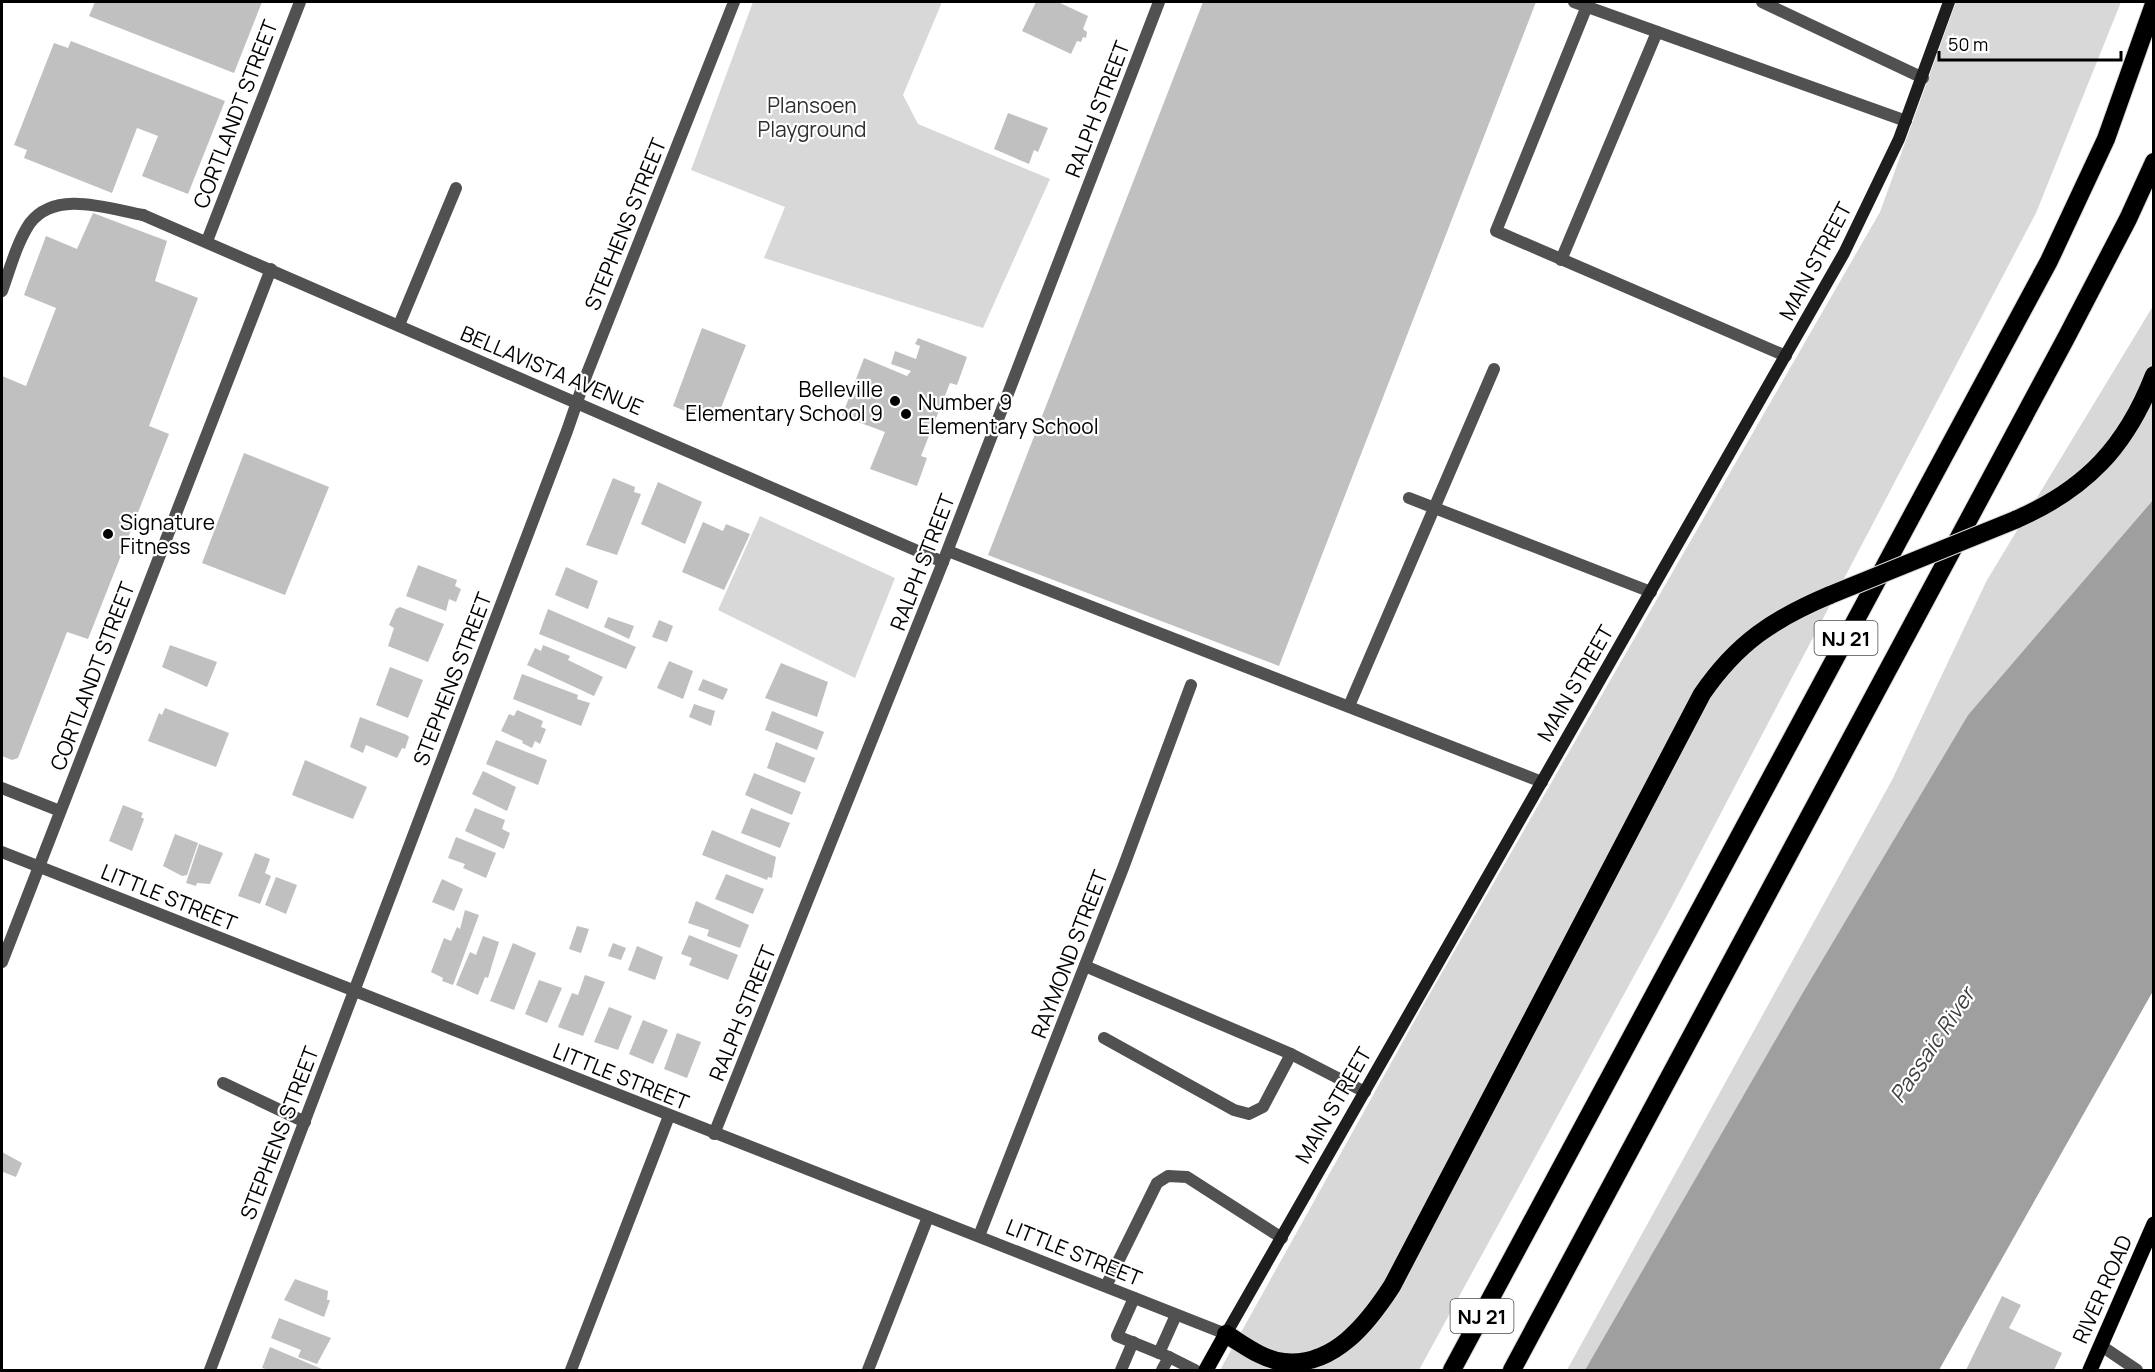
<svg xmlns="http://www.w3.org/2000/svg" width="2155" height="1372" viewBox="0 0 2155 1372" font-family="Manrope,sans-serif">
	<style>
		.green { fill: #d8d8d8 }
		.water { fill: #9f9f9f }
		.building { fill: #c0c0c0 }
		.lines { fill: none; stroke-linecap: round; stroke-linejoin: round }
		.primary-casing { stroke: #dbdbdb; stroke-width: 16 }
		.highway-casing { stroke: #dbdbdb; stroke-width: 20 }
		.lane { stroke: #515151; stroke-width: 12 }
		.street { stroke: #515151; stroke-width: 12 }
		.secondary { stroke: #1e1e1e; stroke-width: 12 }
		.primary { stroke: #000; stroke-width: 15 }
		.highway { stroke: #000; stroke-width: 18 }
		.highway-bridge-casing { stroke: #dbdbdb; stroke-width: 20; stroke-linecap: butt }
		.highway-bridge { stroke: #000; stroke-width: 18 }
		.poi-dot { fill: #000; stroke: #fff; stroke-width: 2 }
		.labels { text-anchor: middle; dominant-baseline: central; stroke-width: 4.5; stroke-linejoin: round; paint-order: stroke }
		.shield { fill: #fff; stroke: #4c4c4c; stroke-width: 1.5 }
		.shield-label { font-size: 20px; font-weight: bold; fill: #000 }
		.park-label { font-size: 21px; fill: #2f2f2f; stroke: #fff }
		.street-label { font-size: 21px; fill: #000; stroke: #fff }
		.poi-label { font-size: 21px; fill: #000; stroke: #fff; text-anchor: start }
		.water-label { font-size: 22px; font-style: italic; fill: #404040; stroke: #fff }
	</style>
	<rect width="100%" height="100%" fill="#fff"/>
	<g class="green">
		<polygon points="753,2 942,2 903,95 918,124 1050,179 983,328 764,258 785,207 691,170"/>
		<polygon points="1956,2 2121,2 2036,213 1670,910 1419,1370 1220,1370 1425,1002 1880,212"/>
		<polygon points="2153,306 2153,500 1968,715 1802,994 1585,1370 1567,1370 1892,780 1987,580"/>
		<polygon points="760,516 895,578 855,678 718,610"/>
	</g>
	<polygon class="water" points="2153,500 2153,991 1939,1370 1585,1370 1802,994 1968,715"/>
	<g class="building">
		<polygon points="95,2 262,2 234,73 89,16"/>
		<polygon points="1036,2 1058,2 1088,16 1083,29 1087,32 1086,38 1083,37 1081,42 1077,41 1071,54 1022,31"/>
		<polygon points="1203,2 1536,2 1279,666 988,555"/>
		<polygon points="71,41 225,101 188,194 142,176 158,136 137,128 112,193 24,158 27,150 14,145 54,43 68,48"/>
		<polygon points="1008,113 1048,128 1038,152 1034,150 1029,164 994,149"/>
		<polygon points="93,213 167,241 155,281 198,298 149,426 169,434 88,639 67,632 18,758 12,760 2,756 2,376 26,386 56,308 24,295 46,236 77,249"/>
		<polygon points="702,328 746,345 715,423 673,406"/>
		<polygon points="918,338 967,357 957,385 950,383 921,456 927,458 917,486 870,469 885,432 842,416 864,358 907,376 911,371 891,364 895,351 916,359 920,346 915,344"/>
		<polygon points="244,453 329,487 285,595 202,563"/>
		<polygon points="613,478 635,487 634,492 641,494 617,555 586,545"/>
		<polygon points="658,482 702,502 685,544 641,524"/>
		<polygon points="703,522 723,531 726,524 750,534 724,590 682,572"/>
		<polygon points="418,565 457,580 455,586 461,589 456,602 449,599 446,611 406,596"/>
		<polygon points="566,567 598,581 588,609 555,595"/>
		<polygon points="400,607 444,624 428,662 388,646 394,628 389,625 396,609"/>
		<polygon points="548,609 636,647 626,669 539,634"/>
		<polygon points="608,617 634,626 629,639 604,627"/>
		<polygon points="659,620 673,626 667,642 652,637"/>
		<polygon points="170,645 217,662 207,687 162,667"/>
		<polygon points="543,645 570,656 568,660 603,677 594,696 527,665 535,648 541,651"/>
		<polygon points="669,661 693,671 683,699 657,688"/>
		<polygon points="781,663 828,682 817,717 765,698"/>
		<polygon points="390,667 423,680 408,718 376,705"/>
		<polygon points="522,674 578,695 577,699 590,703 581,726 513,699"/>
		<polygon points="703,679 728,689 723,700 698,690"/>
		<polygon points="694,704 715,711 711,726 689,717"/>
		<polygon points="165,708 229,733 216,767 148,741 159,713 162,715"/>
		<polygon points="517,710 543,721 541,727 546,729 540,744 535,741 532,748 522,743 523,741 501,731 509,714 514,716"/>
		<polygon points="772,711 824,732 817,750 765,730"/>
		<polygon points="360,717 407,735 409,737 405,749 402,748 397,758 366,745 363,753 350,747"/>
		<polygon points="496,740 547,760 538,785 486,764"/>
		<polygon points="776,742 815,758 805,783 767,768"/>
		<polygon points="305,760 367,787 353,819 292,795"/>
		<polygon points="483,771 516,787 507,811 472,794"/>
		<polygon points="754,773 801,792 792,815 745,795"/>
		<polygon points="123,805 143,813 141,817 144,819 132,851 109,841"/>
		<polygon points="475,808 505,820 502,829 510,833 504,849 465,831"/>
		<polygon points="751,808 790,823 780,848 741,833"/>
		<polygon points="712,830 776,857 772,878 768,877 767,880 702,855"/>
		<polygon points="175,834 198,843 187,875 182,876 163,866"/>
		<polygon points="456,837 496,853 486,878 463,868 465,864 448,858"/>
		<polygon points="199,844 223,853 210,884 197,883 196,886 186,883"/>
		<polygon points="255,853 270,859 265,873 271,876 260,904 238,896"/>
		<polygon points="726,874 764,889 753,914 715,899"/>
		<polygon points="276,877 297,885 286,914 265,905"/>
		<polygon points="442,879 463,889 454,911 432,902"/>
		<polygon points="696,901 749,925 740,948 707,936 709,930 688,923"/>
		<polygon points="465,910 479,915 453,985 442,981 443,978 431,972 444,938 451,941 457,927 460,929"/>
		<polygon points="577,926 589,929 581,953 569,949"/>
		<polygon points="689,935 738,955 728,980 689,965 692,958 681,954"/>
		<polygon points="483,936 499,942 488,978 485,977 478,995 456,985 470,952 476,955"/>
		<polygon points="513,943 536,953 514,1010 490,1001"/>
		<polygon points="613,943 626,948 621,960 608,956"/>
		<polygon points="637,946 663,957 655,980 628,970"/>
		<polygon points="585,975 605,982 583,1036 558,1027 572,993 578,995"/>
		<polygon points="539,980 562,988 547,1023 525,1014"/>
		<polygon points="609,1007 632,1016 618,1050 594,1042"/>
		<polygon points="643,1020 668,1030 653,1064 629,1054"/>
		<polygon points="677,1033 701,1042 687,1078 664,1069"/>
		<polygon points="2,1152 22,1163 16,1177 3,1172 2,1176"/>
		<polygon points="295,1279 328,1291 327,1300 330,1300 324,1317 284,1300"/>
		<polygon points="2002,1296 2021,1305 2009,1328 2062,1353 2054,1370 1966,1370"/>
		<polygon points="279,1318 331,1338 317,1364 298,1357 301,1350 271,1338"/>
		<polygon points="270,1347 322,1369 321,1370 269,1370 262,1368"/>
	</g>
	<g class="lines">
		<g class="primary-casing">
			<g id="primary">
				<polyline points="1206,1370 1226,1334"/>
				<polyline points="2090,1370 2154,1224"/>
			</g>
		</g>
		<g class="highway-casing">
			<g id="highway">
				<path d="M2015 520C2086 489 2126 447 2154 375"/>
				<path d="M1226 1334C1244 1345 1263 1360 1284 1362 1334 1367 1368 1323 1392 1286L1702 694C1737 643 1773 619 1830 595"/>
				<polyline points="1452,1370 2049,261 2106,139 2154,4"/>
				<polyline points="1512,1370 2066,338 2128,219 2154,162"/>
			</g>
		</g>
		<g class="lane">
			<polyline points="1574,2 1906,121"/>
			<polyline points="1587,6 1496,231 1786,356"/>
			<polyline points="1561,260 1657,32"/>
			<path d="M2 291C10 269 17 242 30 223 56 189 109 209 143 215"/>
			<polyline points="399,325 456,188"/>
			<polyline points="1409,498 1651,592"/>
			<polyline points="948,551 1542,782"/>
			<polyline points="1349,706 1494,369"/>
			<polyline points="2,788 60,811"/>
			<polyline points="1085,966 1291,1054 1263,1107 1249,1114 1234,1110 1104,1038"/>
			<polyline points="1291,1054 1365,1092"/>
			<polyline points="223,1083 305,1122"/>
			<polyline points="1106,1286 1157,1183 1168,1176 1187,1177 1282,1238"/>
			<polyline points="1134,1298 1117,1336 1169,1357 1162,1370"/>
			<polyline points="1159,1353 1176,1315"/>
			<polyline points="1169,1357 1195,1370"/>
			<polyline points="1121,1370 1133,1342"/>
		</g>
		<g class="street">
			<polyline points="1762,2 1923,78"/>
			<polyline points="143,215 943,562"/>
			<polyline points="207,241 300,2"/>
			<polyline points="2,852 1226,1334"/>
			<polyline points="2,962 271,269"/>
			<polyline points="714,1134 943,562 1159,2"/>
			<polyline points="979,1236 1123,868 1191,685"/>
			<polyline points="2100,1345 2137,1370"/>
			<polyline points="210,1370 567,431 586,376 734,2"/>
			<polyline points="571,1370 669,1116"/>
			<polyline points="868,1370 928,1217"/>
		</g>
		<polyline class="secondary" points="1226,1334 1844,253 1899,139 1949,2"/>
		<use href="#primary" class="primary"/>
		<use href="#highway" class="highway"/>
		<g class="highway-bridge-casing">
			<polyline id="highway-bridge" points="1830,595 2015,520"/>
		</g>
		<use href="#highway-bridge" class="highway-bridge"/>
	</g>
	<g class="poi-dot">
		<circle cx="895" cy="401" r="6"/>
		<circle cx="906" cy="414" r="6"/>
		<circle cx="108" cy="534" r="6"/>
	</g>
	<g class="labels">
		<g class="shield">
			<rect x="1814.5" y="621" width="63" height="34" rx="4.5"/>
			<rect x="1450.5" y="1299" width="63" height="34" rx="4.5"/>
		</g>
		<g class="shield-label">
			<text x="1846" y="638">NJ 21</text>
			<text x="1482" y="1316">NJ 21</text>
		</g>
		<g class="park-label">
			<text x="812" y="105">Plansoen<tspan x="812" dy="24">Playground</tspan></text>
		</g>
		<g class="street-label">
			<text transform="translate(1097 109) rotate(-69)">RALPH STREET</text>
			<text transform="translate(235 114) rotate(-69)">CORTLANDT STREET</text>
			<text transform="translate(625 224) rotate(-68)">STEPHENS STREET</text>
			<text transform="translate(1815 261) rotate(-62)">MAIN STREET</text>
			<text transform="translate(552 370) rotate(23)">BELLAVISTA AVENUE</text>
			<text transform="translate(922 562) rotate(-69)">RALPH STREET</text>
			<text transform="translate(92 676) rotate(-69)">CORTLANDT STREET</text>
			<text transform="translate(452 679) rotate(-69)">STEPHENS STREET</text>
			<text transform="translate(1575 683) rotate(-60)">MAIN STREET</text>
			<text transform="translate(169 897) rotate(22)">LITTLE STREET</text>
			<text transform="translate(1069 954) rotate(-69)">RAYMOND STREET</text>
			<text transform="translate(742 1013) rotate(-68)">RALPH STREET</text>
			<text transform="translate(621 1076) rotate(22)">LITTLE STREET</text>
			<text transform="translate(1333 1105) rotate(-60)">MAIN STREET</text>
			<text transform="translate(279 1133) rotate(-69)">STEPHENS STREET</text>
			<text transform="translate(1074 1252) rotate(22)">LITTLE STREET</text>
			<text transform="translate(2102 1289) rotate(-66)">RIVER ROAD</text>
		</g>
		<g class="poi-label">
			<text x="883" y="389" text-anchor="end">Belleville<tspan x="883" dy="24">Elementary School 9</tspan></text>
			<text x="918" y="402">Number 9<tspan x="918" dy="24">Elementary School</tspan></text>
			<text x="120" y="522">Signature<tspan x="120" dy="24">Fitness</tspan></text>
		</g>
		<g class="water-label">
			<text transform="translate(1932 1045) rotate(-56)">Passaic River</text>
		</g>
	</g>
	<rect width="2155" height="1372" fill="none" stroke="#000000" stroke-width="6"/>
	<path d="M1939 51v9h182v-9" fill="none" stroke="#000000" stroke-width="3"/>
	<text x="1948" y="51" font-size="18" fill="#000000" stroke="#ffffff" stroke-width="4.5" paint-order="stroke">50 m</text>
</svg>
